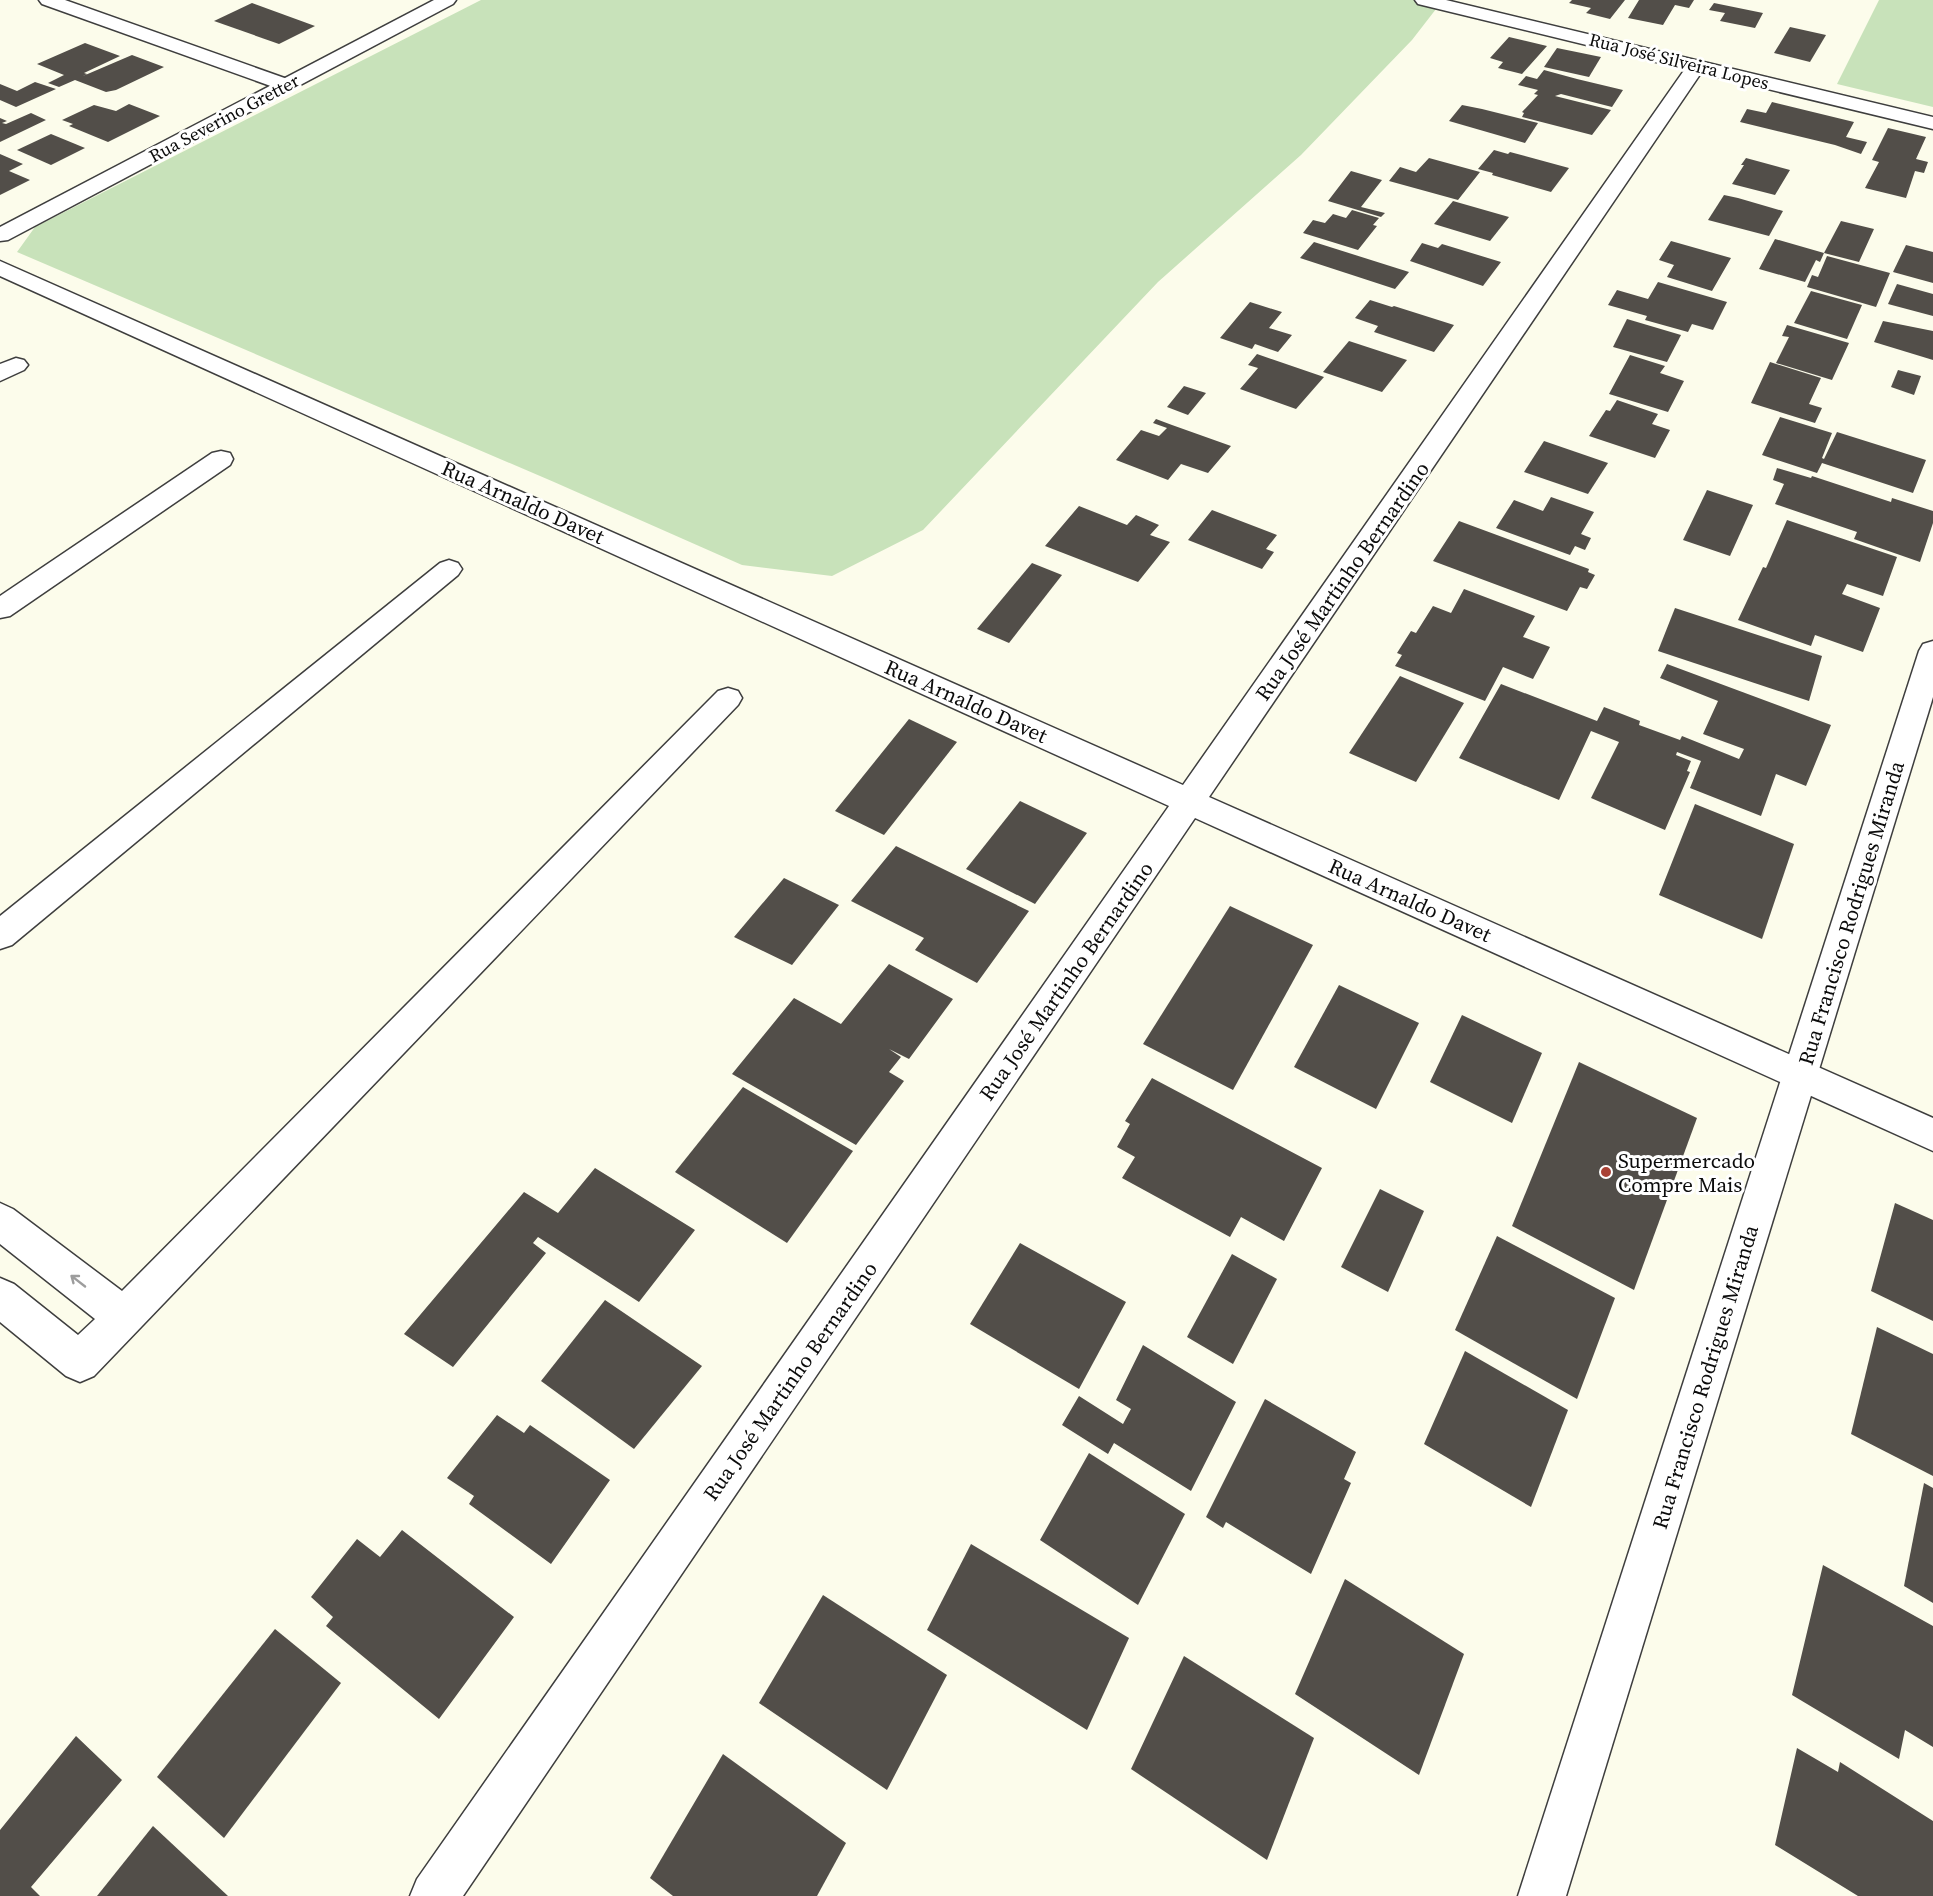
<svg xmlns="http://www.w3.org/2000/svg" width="1933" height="1896" viewBox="0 0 1933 1896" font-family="'Source Serif 4',serif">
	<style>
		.green { fill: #c8e2ba }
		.building { fill: #524e49 }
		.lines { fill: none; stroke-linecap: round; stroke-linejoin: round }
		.minor-casing { stroke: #3e3e3e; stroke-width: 3 }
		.tertiary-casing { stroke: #3e3e3e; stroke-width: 3 }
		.minor { fill: #fff; fill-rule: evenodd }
		.tertiary { fill: #fff; fill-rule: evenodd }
		.oneway { stroke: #9d9d9d }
		.poi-dot { fill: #a94235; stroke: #fff; stroke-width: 2 }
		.labels { text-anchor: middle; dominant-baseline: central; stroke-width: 6; stroke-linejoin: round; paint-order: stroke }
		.far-street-label { font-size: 18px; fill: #0b0b0b; stroke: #fff }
		.street-label { font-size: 21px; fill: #0b0b0b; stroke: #fff }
		.poi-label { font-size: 21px; fill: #0b0b0b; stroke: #fff; text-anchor: start }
	</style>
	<rect width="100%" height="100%" fill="#fcfceb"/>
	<g class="green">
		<polygon points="481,0 1443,0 1412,40 1301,155 1158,282 923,530 832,576 742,565 554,482 17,252 35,227"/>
		<polygon points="1879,0 1933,0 1933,107 1837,84"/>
	</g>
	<g class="building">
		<polygon points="1572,0 1625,0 1610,19 1586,13 1591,8 1569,3"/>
		<polygon points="1639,0 1694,0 1689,8 1675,5 1663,25 1628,18"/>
		<polygon points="252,3 315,26 279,44 214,21"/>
		<polygon points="1714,3 1763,13 1755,28 1720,21 1725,13 1709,10"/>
		<polygon points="1790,27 1826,35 1810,62 1774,53"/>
		<polygon points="1509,37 1547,46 1522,74 1498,68 1503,62 1490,58"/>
		<polygon points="85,43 120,56 84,73 87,74 83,76 132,55 164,67 116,90 106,92 75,80 59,87 48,83 64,75 37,64"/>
		<polygon points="1557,48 1601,57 1589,77 1544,67"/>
		<polygon points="1544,70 1577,79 1623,90 1612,107 1561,94 1555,96 1611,110 1592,135 1522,117 1524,113 1522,112 1538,95 1534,94 1538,90 1518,85 1526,76 1537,79"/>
		<polygon points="35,82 56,89 16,107 0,100 0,84 17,91"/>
		<polygon points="1772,102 1854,122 1846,137 1867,142 1861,154 1835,145 1740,122 1747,109 1766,113"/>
		<polygon points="129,104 160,116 108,142 69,126 73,124 62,120 94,105 116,111"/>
		<polygon points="1462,105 1482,109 1538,123 1525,143 1449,121"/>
		<polygon points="31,113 46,120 0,142 0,118 7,121 2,123 6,124"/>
		<polygon points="1888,128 1926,137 1916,159 1928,162 1924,173 1915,171 1906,198 1865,188 1879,162 1872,160"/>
		<polygon points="51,134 85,148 51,165 17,150"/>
		<polygon points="1494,150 1508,154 1510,152 1569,168 1551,192 1492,175 1493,173 1478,169"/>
		<polygon points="0,154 23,164 9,171 30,180 0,195"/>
		<polygon points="1429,158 1480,172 1458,200 1389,181 1400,167 1416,172"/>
		<polygon points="1746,158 1790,170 1775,195 1732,184 1744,165 1741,165"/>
		<polygon points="1351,171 1382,180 1361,207 1385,213 1381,217 1328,201"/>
		<polygon points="1724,195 1738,198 1783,211 1769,236 1708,220"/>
		<polygon points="1453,201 1509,217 1490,241 1434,224"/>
		<polygon points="1352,210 1379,218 1373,225 1377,226 1358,250 1303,233 1313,220 1325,223 1333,214 1346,218"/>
		<polygon points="1841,221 1874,229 1859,262 1824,253 1820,262 1816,260 1805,282 1759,269 1775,239 1824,253"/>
		<polygon points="1671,241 1731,258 1712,291 1667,277 1674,265 1659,260"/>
		<polygon points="1314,242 1409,272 1395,289 1300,258"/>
		<polygon points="1422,243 1438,248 1442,244 1501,262 1483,286 1410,261"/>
		<polygon points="1906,245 1933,252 1933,283 1893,272"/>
		<polygon points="1827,256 1890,273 1876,307 1807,287 1812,275 1818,277"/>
		<polygon points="1658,282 1727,302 1713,330 1692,324 1688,332 1645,320 1647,316 1608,305 1617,290 1648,299"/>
		<polygon points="1897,284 1933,294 1933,316 1888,304"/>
		<polygon points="1811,291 1862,305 1847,339 1794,323"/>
		<polygon points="1370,300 1392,307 1394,306 1454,325 1434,352 1374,332 1378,326 1355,318"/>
		<polygon points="1250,302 1282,312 1269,328 1292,335 1278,352 1255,344 1252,349 1220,338"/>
		<polygon points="1627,319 1681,335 1667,362 1613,347"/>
		<polygon points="1883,321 1933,331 1933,360 1874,342"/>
		<polygon points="1787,325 1849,343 1832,380 1776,363 1789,337 1782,336"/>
		<polygon points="1349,341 1407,360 1382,392 1323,372"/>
		<polygon points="1257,354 1324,377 1296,409 1240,389 1258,368 1248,365"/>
		<polygon points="1630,355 1665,366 1660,373 1684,381 1668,412 1609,394"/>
		<polygon points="1770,362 1821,378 1809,404 1822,408 1815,423 1751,403"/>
		<polygon points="1898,370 1921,376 1914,395 1891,387"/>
		<polygon points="1184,386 1206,393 1188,415 1167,407"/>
		<polygon points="1617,400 1658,414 1652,424 1670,430 1655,458 1589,436 1606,410 1610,411"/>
		<polygon points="1780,417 1832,433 1822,458 1824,459 1837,432 1926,460 1913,493 1822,463 1817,473 1762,455"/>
		<polygon points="1156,419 1172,425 1231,446 1208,473 1181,464 1168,480 1116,460 1141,430 1159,436 1167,428 1153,423"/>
		<polygon points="1544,441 1608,463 1588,494 1524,472"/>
		<polygon points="1777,468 1811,478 1812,476 1891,502 1892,498 1933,511 1933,523 1920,562 1854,539 1857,532 1775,504 1784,484 1773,480"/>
		<polygon points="1707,490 1753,505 1730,556 1683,540"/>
		<polygon points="1551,497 1594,512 1581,534 1591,538 1585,550 1575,546 1570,555 1496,528 1514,500 1543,511"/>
		<polygon points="1079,506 1127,525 1136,515 1159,525 1150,535 1170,542 1138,582 1045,546"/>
		<polygon points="1212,510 1277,535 1266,549 1274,552 1262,569 1188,540"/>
		<polygon points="1787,520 1897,557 1883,596 1847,584 1842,594 1880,608 1863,652 1815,635 1811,646 1738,620 1763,567 1766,568"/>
		<polygon points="1459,521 1589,569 1588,572 1595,575 1587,589 1580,587 1567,611 1433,561"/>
		<polygon points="1032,563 1062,575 1009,643 977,629"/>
		<polygon points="1464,589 1535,616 1523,637 1550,647 1533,679 1503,667 1485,701 1395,666 1402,655 1397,653 1411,631 1416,633 1433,606 1451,613"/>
		<polygon points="1675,608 1822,656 1809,701 1658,651"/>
		<polygon points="1667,664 1831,725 1806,786 1776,774 1761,816 1690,788 1701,761 1677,752 1676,755 1691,761 1687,771 1690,772 1665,830 1591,798 1619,742 1591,731 1559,800 1459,758 1501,684 1597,721 1604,707 1640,721 1639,725 1680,740 1682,736 1739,759 1744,749 1703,734 1718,701 1660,678"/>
		<polygon points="1400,676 1464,703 1416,782 1349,753"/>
		<polygon points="909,719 957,742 884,835 835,811"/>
		<polygon points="1020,801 1087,833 1035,904 966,869"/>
		<polygon points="1695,804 1794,844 1762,939 1659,895"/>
		<polygon points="896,846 1029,911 977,983 915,950 924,938 851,901"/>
		<polygon points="784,878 839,905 792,965 734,937"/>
		<polygon points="1230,906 1313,945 1233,1090 1143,1044"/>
		<polygon points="889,964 953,999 909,1059 889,1049 901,1057 889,1072 904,1081 856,1145 732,1074 794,998 841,1024"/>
		<polygon points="1339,985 1419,1023 1376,1109 1294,1067"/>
		<polygon points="1462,1015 1542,1053 1512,1123 1430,1082"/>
		<polygon points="1579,1062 1697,1118 1634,1290 1512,1226"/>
		<polygon points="1152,1078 1322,1168 1284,1241 1241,1217 1230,1237 1122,1178 1135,1157 1117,1147 1130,1124 1125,1121"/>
		<polygon points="743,1087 853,1151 787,1243 675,1172"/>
		<polygon points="595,1168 695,1230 639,1302 538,1237 533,1243 546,1253 453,1367 404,1334 524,1192 558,1213"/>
		<polygon points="1380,1189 1424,1211 1388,1292 1341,1267"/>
		<polygon points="1895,1203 1933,1220 1933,1321 1871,1291"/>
		<polygon points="1497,1236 1615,1298 1577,1399 1455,1330"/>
		<polygon points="1020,1243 1126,1302 1079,1389 970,1324"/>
		<polygon points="1232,1254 1277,1279 1233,1364 1187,1337"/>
		<polygon points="605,1300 702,1366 634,1449 541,1381"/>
		<polygon points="1877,1327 1933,1354 1933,1476 1851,1434"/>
		<polygon points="1143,1345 1236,1402 1191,1491 1114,1443 1108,1454 1062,1425 1079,1396 1123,1424 1131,1409 1116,1400"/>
		<polygon points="1465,1351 1568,1410 1531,1507 1424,1444"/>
		<polygon points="1265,1399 1356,1452 1344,1479 1351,1483 1311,1574 1226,1522 1223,1528 1206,1517"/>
		<polygon points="497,1415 524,1433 530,1425 610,1480 551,1564 469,1504 474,1496 447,1478"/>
		<polygon points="1089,1453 1185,1514 1138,1605 1040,1540"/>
		<polygon points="1924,1483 1933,1488 1933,1603 1904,1586"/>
		<polygon points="402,1530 514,1617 439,1719 326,1626 333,1617 311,1597 357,1539 380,1557"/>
		<polygon points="971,1544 1129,1638 1087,1730 927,1630"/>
		<polygon points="1823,1565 1933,1626 1933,1747 1905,1730 1899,1759 1792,1695"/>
		<polygon points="1345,1579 1464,1654 1419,1775 1295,1694"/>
		<polygon points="823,1595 947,1675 887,1790 759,1703"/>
		<polygon points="275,1629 341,1683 224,1838 157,1777"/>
		<polygon points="1184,1656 1314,1738 1267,1860 1131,1769"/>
		<polygon points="76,1736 122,1780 31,1887 40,1896 0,1896 0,1830"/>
		<polygon points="1797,1748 1838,1772 1840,1762 1933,1821 1933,1896 1858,1896 1775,1845"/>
		<polygon points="723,1754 846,1843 817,1896 673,1896 650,1878"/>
		<polygon points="153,1826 228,1896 97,1896"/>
	</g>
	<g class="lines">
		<g class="minor-casing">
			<g id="minor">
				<polygon points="39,0 65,0 293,81 295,85 293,89 279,89 42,4"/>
				<polygon points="1415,0 1446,0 1933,117 1933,129 1701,73 1209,797 1933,1118 1933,1151 1195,818 463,1896 410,1896 417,1879 1169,806 0,276 0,261 1183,785 1685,69 1418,4"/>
				<polygon points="16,358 24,360 28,365 24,370 0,381 0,364"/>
				<polygon points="221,451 230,453 233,459 230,465 10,616 0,618 0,596 212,453"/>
				<polygon points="449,560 458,563 462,569 458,575 12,945 0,949 0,916 440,563"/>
				<polygon points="728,688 738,691 742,698 738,705 94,1376 80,1382 66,1376 0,1322 0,1278 14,1284 78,1335 95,1319 0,1244 0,1203 13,1209 122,1291 718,691"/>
			</g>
		</g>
		<g class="tertiary-casing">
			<g id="tertiary">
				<polygon points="434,0 456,0 453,4 8,240 0,241 0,227"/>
				<polygon points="1933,641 1933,697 1566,1896 1518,1896 1919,651 1923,644"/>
			</g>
		</g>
		<use href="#minor" class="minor"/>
		<use href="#tertiary" class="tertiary"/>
	</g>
	<defs><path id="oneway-shaft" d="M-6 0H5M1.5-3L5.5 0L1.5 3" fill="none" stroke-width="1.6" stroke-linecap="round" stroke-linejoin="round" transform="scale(1.5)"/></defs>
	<use class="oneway" href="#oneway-shaft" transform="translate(78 1281) rotate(-142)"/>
	<circle class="poi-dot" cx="1606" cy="1172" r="6"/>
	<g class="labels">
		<g class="far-street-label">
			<text transform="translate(1679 61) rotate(14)">Rua José Silveira Lopes</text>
			<text transform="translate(224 118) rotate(-28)">Rua Severino Gretter</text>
		</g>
		<g class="street-label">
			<text transform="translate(523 502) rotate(24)">Rua Arnaldo Davet</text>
			<text transform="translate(1342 581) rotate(-55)">Rua José Martinho Bernardino</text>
			<text transform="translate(966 701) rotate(24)">Rua Arnaldo Davet</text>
			<text transform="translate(1410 900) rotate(24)">Rua Arnaldo Davet</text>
			<text transform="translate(1851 913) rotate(-73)">Rua Francisco Rodrigues Miranda</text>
			<text transform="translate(1066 981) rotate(-55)">Rua José Martinho Bernardino</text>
			<text transform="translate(1705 1377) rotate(-73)">Rua Francisco Rodrigues Miranda</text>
			<text transform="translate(790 1381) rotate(-55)">Rua José Martinho Bernardino</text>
		</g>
		<g class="poi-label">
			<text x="1618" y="1160">Supermercado<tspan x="1618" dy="24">Compre Mais</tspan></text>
		</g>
	</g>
</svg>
